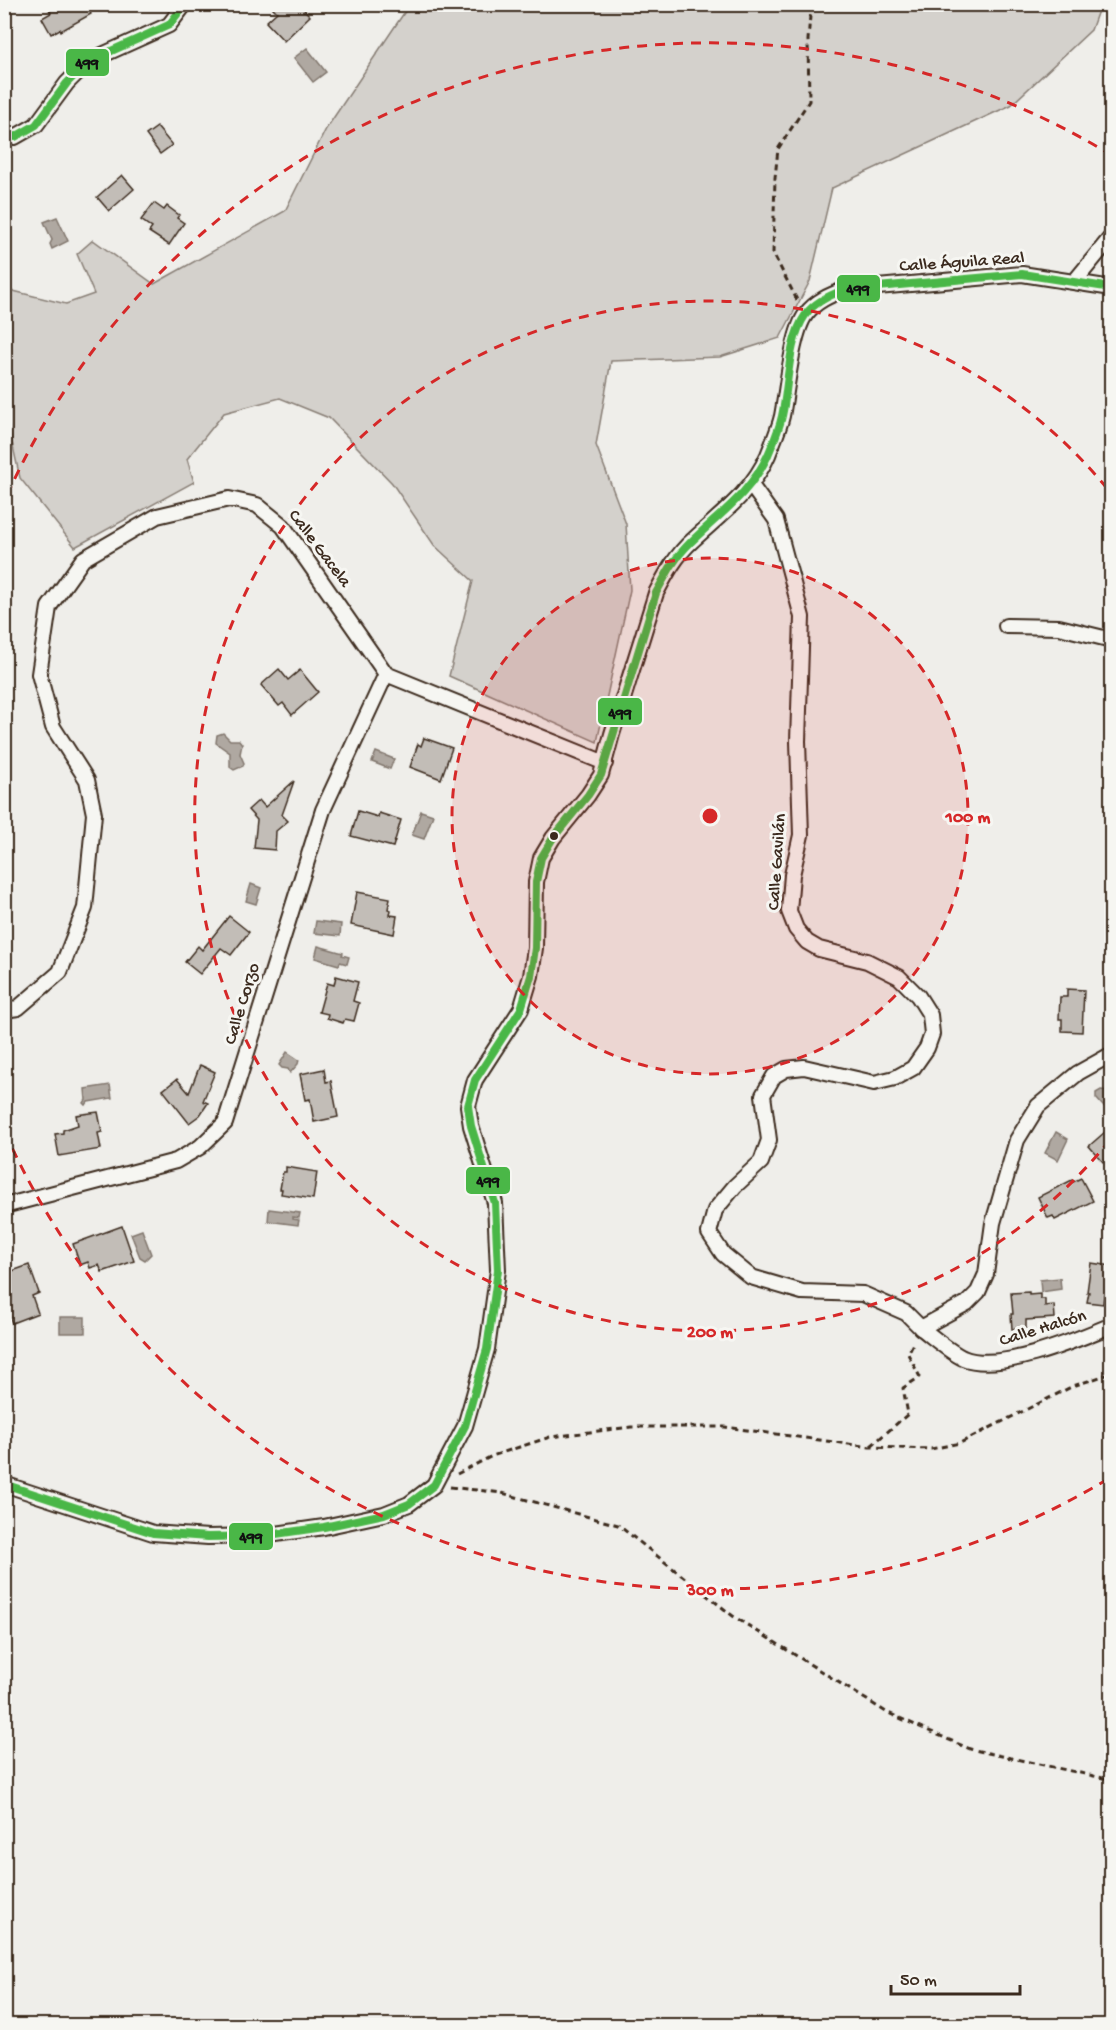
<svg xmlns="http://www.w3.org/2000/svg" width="1116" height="2030" viewBox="0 0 1116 2030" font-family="'Gochi Hand',sans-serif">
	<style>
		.green { fill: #d4d1cc; stroke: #887e75; stroke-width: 1.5 }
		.water { fill: #afa8a1; stroke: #81766d; stroke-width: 1.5 }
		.building { fill: #c2bdb7; stroke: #3b2a1e; stroke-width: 1.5 }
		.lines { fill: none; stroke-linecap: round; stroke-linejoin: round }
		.minor-casing { stroke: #3b2a1e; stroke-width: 18 }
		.path { stroke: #3b2a1e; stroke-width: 3; stroke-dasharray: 6 4.5; stroke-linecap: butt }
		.minor { stroke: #f6f6f2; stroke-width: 14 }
		.bus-1-casing { stroke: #f6f6f2; stroke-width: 12 }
		.bus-1 { stroke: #4ab747; stroke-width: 8 }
		.ring { fill: none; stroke: #d62828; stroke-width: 3; stroke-dasharray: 10 8 }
		.bus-dot { fill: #3b2a1e; stroke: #f6f6f2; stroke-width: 2 }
		.labels { text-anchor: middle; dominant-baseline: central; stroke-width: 6; stroke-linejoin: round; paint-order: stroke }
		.street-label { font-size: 18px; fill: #3b2a1e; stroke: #f6f6f2 }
		.centre { fill: #d62828; stroke: #f6f6f2; stroke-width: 3 }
		.ring-label { font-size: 18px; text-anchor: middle; font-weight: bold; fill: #d62828; stroke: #f6f6f2; stroke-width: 6; stroke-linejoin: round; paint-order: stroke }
		.line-badge { stroke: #f6f6f2; stroke-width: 2 }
		.pale-badge-label { font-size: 16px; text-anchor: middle; font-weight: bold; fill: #111 }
	</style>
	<rect width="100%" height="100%" fill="#efeeea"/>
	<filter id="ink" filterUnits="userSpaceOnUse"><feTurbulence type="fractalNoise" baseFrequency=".0167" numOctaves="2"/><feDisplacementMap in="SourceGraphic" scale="12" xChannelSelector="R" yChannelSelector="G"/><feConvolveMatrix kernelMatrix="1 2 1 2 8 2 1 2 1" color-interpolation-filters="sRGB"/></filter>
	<g filter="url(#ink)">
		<polygon class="green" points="410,4 1100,5 1091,30 1011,105 832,188 810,281 780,338 720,357 611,361 596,445 626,524 630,590 597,742 449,676 473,581 434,545 392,483 329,418 280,398 224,413 187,459 194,482 75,547 20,478 5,411 5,289 66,304 94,294 77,254 93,240 154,284 285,211 326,129"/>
		<g class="water">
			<polygon points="307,48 326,72 313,82 294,58"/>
			<polygon points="57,217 68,241 52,249 50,244 52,240 44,222"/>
			<polygon points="223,733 230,740 239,740 242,744 240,754 244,763 243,766 234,770 230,767 230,753 216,743 217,735"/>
			<polygon points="376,752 394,759 390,769 372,762"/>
			<polygon points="421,811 433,815 424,839 412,835"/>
			<polygon points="251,884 261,888 256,904 246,901"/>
			<polygon points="316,921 341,924 340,936 314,933"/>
			<polygon points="318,946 343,953 342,955 349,957 347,964 340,962 339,965 315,958"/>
			<polygon points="287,1052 299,1060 298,1064 290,1073 288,1069 282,1068 279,1065"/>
			<polygon points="110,1085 112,1098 88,1102 86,1105 84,1103 86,1100 85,1089"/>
			<polygon points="1101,1090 1111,1091 1111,1104 1110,1106 1103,1106 1096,1098 1096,1093"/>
			<polygon points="1056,1132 1068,1139 1058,1160 1045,1153"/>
			<polygon points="269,1209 300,1213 299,1218 293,1217 293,1219 299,1220 298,1225 268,1221"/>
			<polygon points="142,1230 151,1254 145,1260 140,1257 131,1234"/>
			<polygon points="1060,1278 1061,1289 1041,1292 1040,1280"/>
			<rect x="60" y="1317" width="25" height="16"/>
		</g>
		<g class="building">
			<polygon points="46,4 86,4 91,14 61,31 60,29 51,34 42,18 51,13"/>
			<polygon points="269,4 299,4 310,16 284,41 266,22 277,12"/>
			<polygon points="157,127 172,145 160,154 146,135"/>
			<polygon points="122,175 134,189 109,211 97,197"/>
			<polygon points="154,203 164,210 167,206 179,215 177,218 184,223 169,245 149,232 152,228 141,220"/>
			<polygon points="279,669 288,680 300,670 318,692 292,715 283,703 279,706 261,685"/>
			<polygon points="424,738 452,748 441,779 410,767 418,744 421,746"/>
			<polygon points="294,781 282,815 288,821 276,831 275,850 254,848 257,820 248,810 259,800 265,807"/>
			<polygon points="358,811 378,817 379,813 401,820 393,847 351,836"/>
			<polygon points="357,892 390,898 388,909 391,910 390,915 397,916 394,934 351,925"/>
			<polygon points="229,916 249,932 231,955 221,948 200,974 185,962 198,946 202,950"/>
			<polygon points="336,976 358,982 353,1001 359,1003 354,1021 345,1019 343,1023 327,1018 328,1014 319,1012 327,983 334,985"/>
			<polygon points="1067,989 1084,990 1082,1032 1062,1031 1062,1019 1059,1019 1060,997 1067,997"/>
			<polygon points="200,1065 215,1072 203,1101 208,1103 200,1115 189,1123 163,1090 177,1079 189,1093"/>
			<polygon points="324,1069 326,1082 331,1081 338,1117 314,1122 310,1099 305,1100 300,1074"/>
			<polygon points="98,1112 102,1132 98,1133 101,1149 59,1156 55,1134 63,1133 63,1130 78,1125 76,1115"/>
			<polygon points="1105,1132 1112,1140 1112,1154 1103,1162 1089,1146"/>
			<polygon points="286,1167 317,1172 313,1199 281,1194 282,1189 280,1189 283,1172 286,1172"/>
			<polygon points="1081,1178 1093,1201 1055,1220 1053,1216 1048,1218 1038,1197 1072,1180 1073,1182"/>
			<polygon points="122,1226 134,1261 102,1272 99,1265 90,1268 88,1262 80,1265 73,1244"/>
			<polygon points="1091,1263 1112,1266 1112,1296 1104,1295 1103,1304 1087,1302 1089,1292 1087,1292"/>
			<polygon points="29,1265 39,1293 32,1296 38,1313 12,1323 4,1302 4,1274"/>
			<polygon points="1029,1292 1029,1295 1040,1294 1040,1299 1045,1299 1045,1306 1054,1305 1055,1318 1026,1320 1026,1328 1012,1329 1011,1314 1013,1314 1011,1293"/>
		</g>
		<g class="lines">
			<g class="minor-casing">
				<g id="minor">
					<polyline points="4,136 15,137 36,125 67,83 89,61 169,25 185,4"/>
					<polyline points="1075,281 1112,236"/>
					<polyline points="751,485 776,520 802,617 798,741 801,835 792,875 789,911 796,929 807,942 819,949 867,961 899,977 918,996 930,1015 932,1034 927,1048 913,1068 895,1078 874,1083 804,1067 786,1069 774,1076 763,1095 769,1140 761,1162 735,1186 715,1210 709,1233 723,1254 751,1277 802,1292 863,1294 906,1313 921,1328 967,1303 978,1292 986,1274 993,1223 1017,1140 1038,1106 1078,1073 1112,1054"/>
					<polyline points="1006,626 1059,627 1112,640"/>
					<polyline points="4,1010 18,1008 60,972 85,908 94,814 87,780 53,727 39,674 49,607 83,559 157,516 229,499 257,505 283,526 386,674 605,763"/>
					<polyline points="4,1206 176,1161 200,1147 225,1123 323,810 386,674"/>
					<path d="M921 1328C933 1337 950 1352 963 1358 1000 1373 1076 1340 1112 1325"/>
					<path d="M4 1484 153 1533 208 1537 262 1536 324 1527 384 1514 409 1504 434 1485 465 1426 487 1349 498 1270 495 1203 471 1126 468 1106 475 1080 521 1009 531 976 535 948 536 882 541 858 553 838 588 795 601 775 612 734 656 593C666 574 676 555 693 540 721 514 752 492 768 455 773 442 779 429 782 416 787 391 792 332 806 314 816 301 830 295 844 290L1022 274 1112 288"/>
				</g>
			</g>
			<g class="path">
				<polyline points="797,300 773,253 775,178 778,149 809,101 808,40 811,4"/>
				<polyline points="871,1446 908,1414 903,1388 920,1377 908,1354 914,1341"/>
				<polyline points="457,1474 492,1456 550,1437 631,1427 725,1427 870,1447 931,1449 960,1443 1073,1386 1112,1373"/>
				<polyline points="450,1487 502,1493 618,1525 733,1616 886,1712 970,1749 1112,1780"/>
			</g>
			<use href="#minor" class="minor"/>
			<g class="bus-1-casing">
				<g id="bus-1">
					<polyline points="4,136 15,137 36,125 67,83 89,61 169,25 185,4"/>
					<path d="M4 1484 153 1533 208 1537 262 1536 324 1527 384 1514 409 1504 434 1485 465 1426 487 1349 498 1270 495 1203 471 1126 468 1106 475 1080 521 1009 531 976 535 948 536 882 541 858 553 838 588 795 601 775 656 593C665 577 673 560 686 547 715 517 750 495 768 455 773 443 779 430 782 416 789 386 787 341 806 314 815 302 830 295 844 290L1022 274 1112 288"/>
				</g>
			</g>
			<use href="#bus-1" class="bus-1"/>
		</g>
	</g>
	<circle cx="710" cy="816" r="258" fill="#d62828" fill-opacity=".12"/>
	<g class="ring">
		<circle cx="710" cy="816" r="258"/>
		<path d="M1110 1140A515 515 0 1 1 1110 492"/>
		<path d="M1108 1479A773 773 0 0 1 7 1137M7 495A773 773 0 0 1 1108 153"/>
	</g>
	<circle class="bus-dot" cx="554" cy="836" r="5"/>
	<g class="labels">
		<g class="street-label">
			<text transform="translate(962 263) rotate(-4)">Calle Águila Real</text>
			<text transform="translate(319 549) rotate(53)">Calle Gacela</text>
			<text transform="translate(778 862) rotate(-86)">Calle Gavilán</text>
			<text transform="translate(243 1004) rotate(-73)">Calle Corzo</text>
			<text transform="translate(1043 1329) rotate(-17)">Calle Halcón</text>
		</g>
	</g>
	<circle cx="710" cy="816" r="9" class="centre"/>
	<g class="ring-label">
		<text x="968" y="822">100 m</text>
		<text x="710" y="1337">200 m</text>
		<text x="710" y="1595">300 m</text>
	</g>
	<g class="line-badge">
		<rect x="65" y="48" width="45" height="29" rx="6" fill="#4ab747"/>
		<rect x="836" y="274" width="45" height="29" rx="6" fill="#4ab747"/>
		<rect x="597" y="697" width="46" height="29" rx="6" fill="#4ab747"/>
		<rect x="465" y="1166" width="46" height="29" rx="6" fill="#4ab747"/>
		<rect x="228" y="1522" width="46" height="29" rx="6" fill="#4ab747"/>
	</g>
	<g class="pale-badge-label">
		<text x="87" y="68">499</text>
		<text x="858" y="294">499</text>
		<text x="620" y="718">499</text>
		<text x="488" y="1186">499</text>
		<text x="251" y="1542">499</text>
	</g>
	<rect width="1116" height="2030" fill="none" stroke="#f6f6f2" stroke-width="24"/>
	<rect x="12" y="12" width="1092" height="2006" fill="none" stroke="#3b2a1e" stroke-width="2" filter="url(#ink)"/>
	<path d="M891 1985v9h129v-9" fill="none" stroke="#3b2a1e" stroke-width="3"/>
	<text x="900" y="1985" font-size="18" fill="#3b2a1e" stroke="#f6f6f2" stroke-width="4.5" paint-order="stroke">50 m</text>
</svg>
